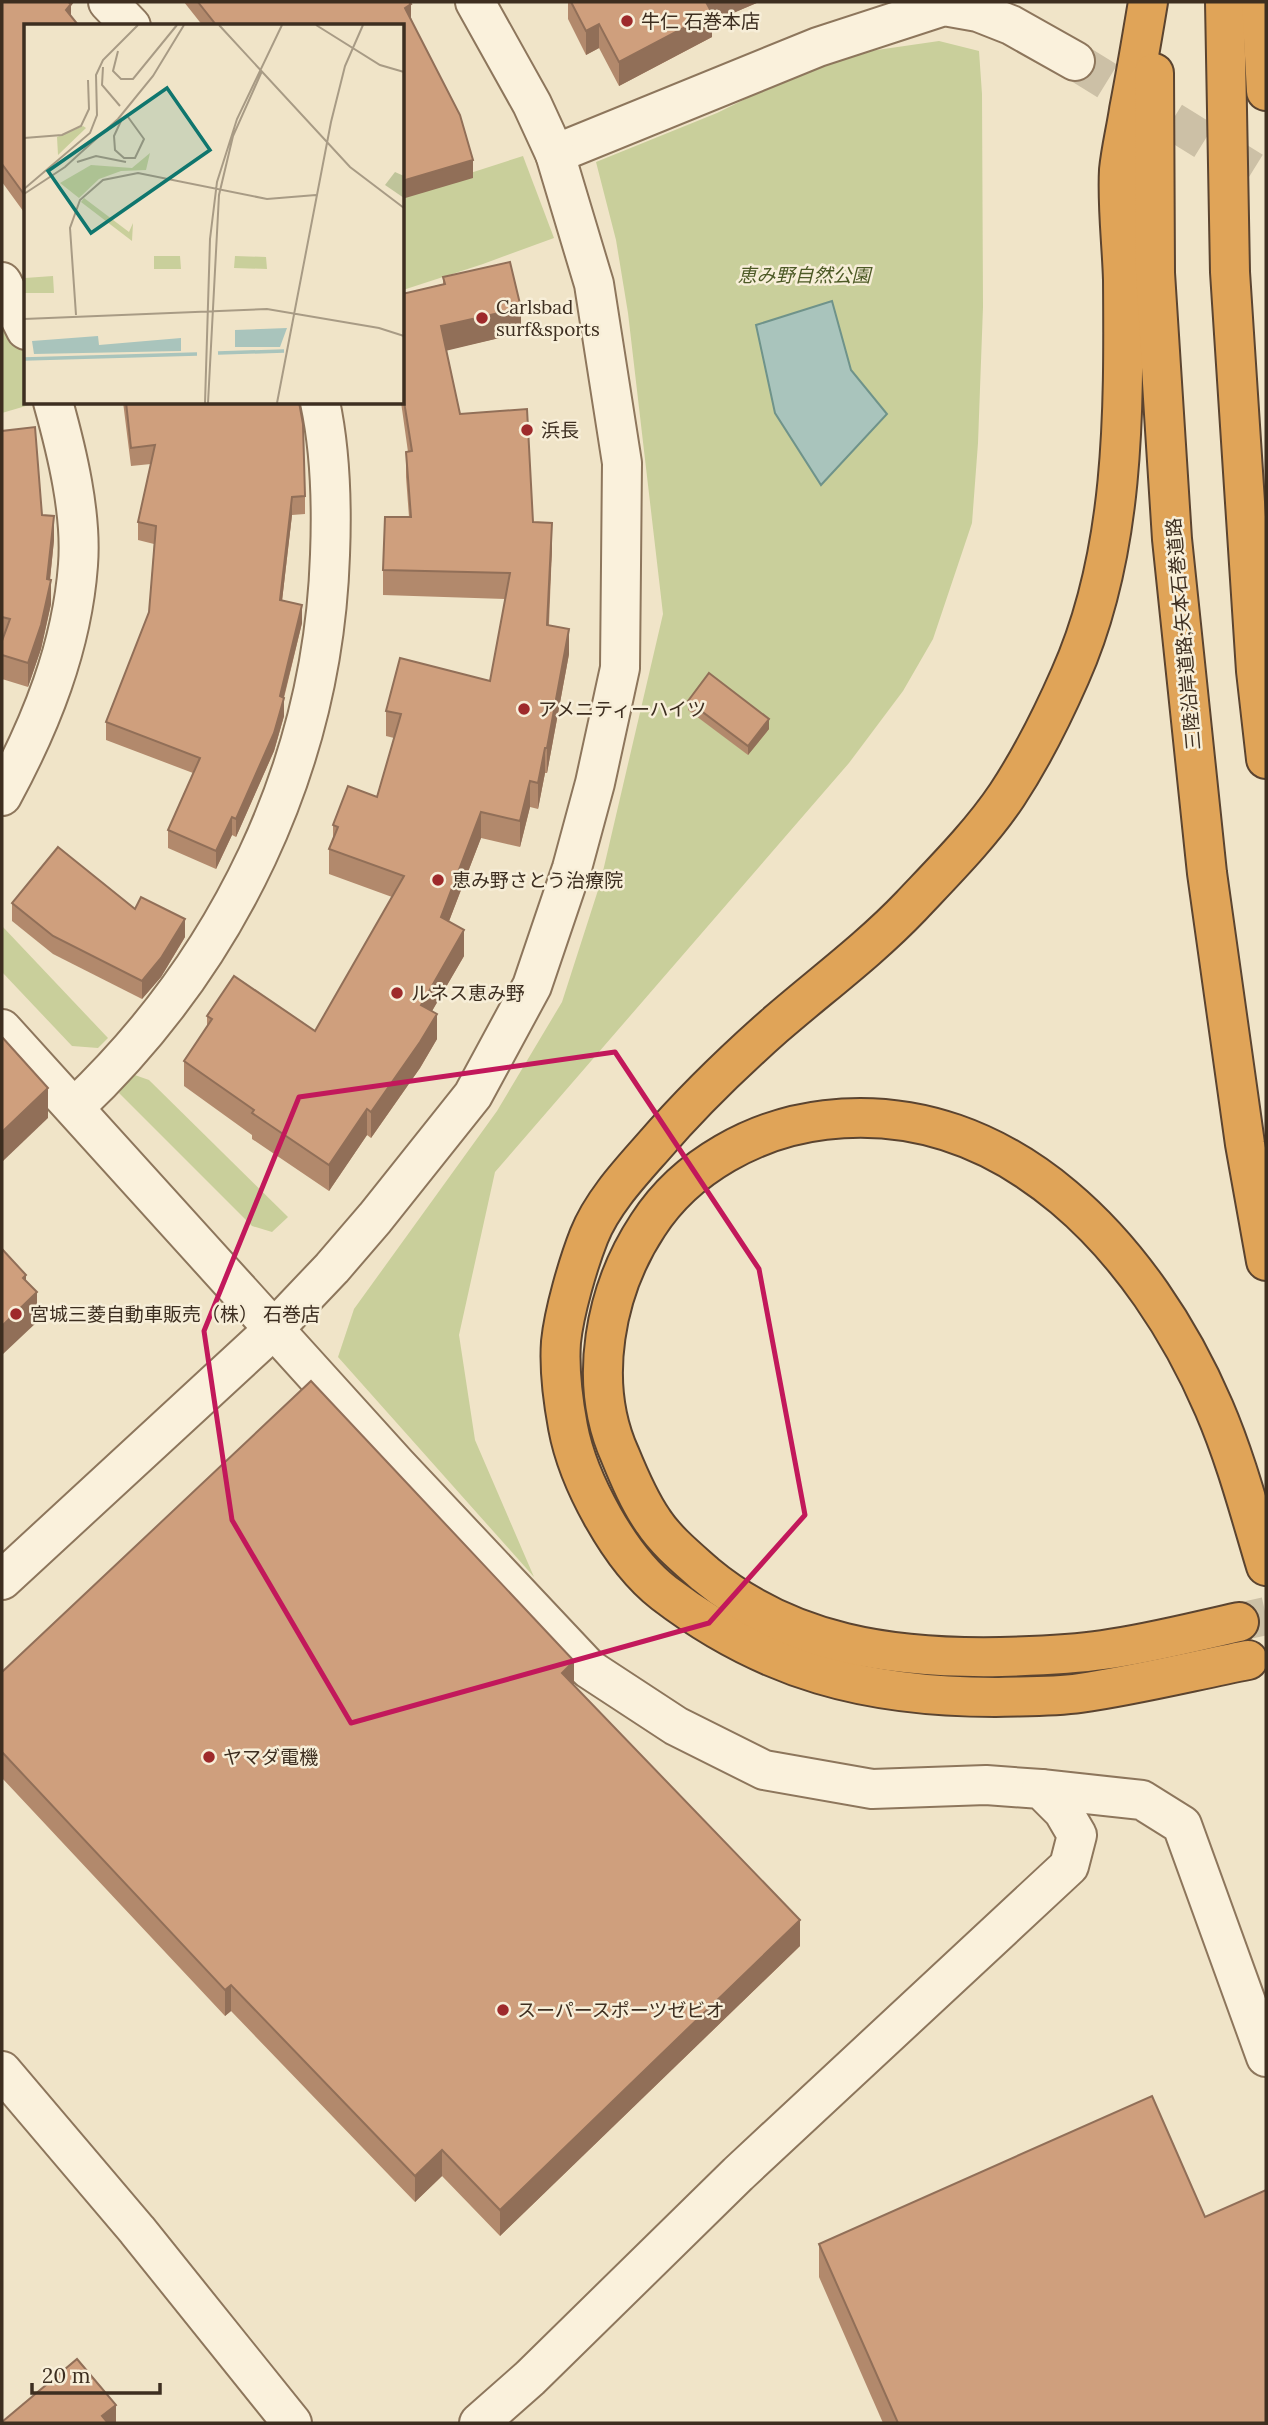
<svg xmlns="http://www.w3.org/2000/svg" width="1268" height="2425" viewBox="0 0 1268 2425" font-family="Lora,'Noto Sans JP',serif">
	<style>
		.green { fill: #c9cf9b }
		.water { fill: #a9c4bc; stroke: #6f938a; stroke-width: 2 }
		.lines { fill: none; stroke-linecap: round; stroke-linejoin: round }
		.minor-tunnel { stroke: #ccc0a6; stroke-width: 38; stroke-dasharray: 38 19; stroke-linecap: butt }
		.highway-tunnel { stroke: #ccc0a6; stroke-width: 38; stroke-dasharray: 38 19; stroke-linecap: butt }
		.minor-casing { stroke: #8d765c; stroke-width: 42 }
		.highway-casing { stroke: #5b4430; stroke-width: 42 }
		.minor { stroke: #faf1dc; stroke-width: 38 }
		.highway { stroke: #e0a458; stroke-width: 38 }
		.wall { fill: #b2896c }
		.shaded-wall { fill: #916f58 }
		.building { fill: #cf9f7d; stroke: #916f58; stroke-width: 2 }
		.marked { fill: none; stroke: #c2185b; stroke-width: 5; stroke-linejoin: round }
		.poi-dot { fill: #9e2a2b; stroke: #f7eed8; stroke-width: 2.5 }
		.labels { text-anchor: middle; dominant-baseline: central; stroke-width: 5; stroke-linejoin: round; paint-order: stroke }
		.poi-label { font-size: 19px; fill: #3d2e20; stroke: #f7eed8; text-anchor: start }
		.park-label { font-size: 19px; font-style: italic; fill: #4d5a26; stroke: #f7eed8 }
		.street-label { font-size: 19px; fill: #3d2e20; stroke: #f7eed8 }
		.inset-river { fill: none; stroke: #a9c4bc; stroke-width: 3.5 }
		.inset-road { fill: none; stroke: #a89b85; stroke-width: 2 }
		.view { fill: #0f766e; fill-opacity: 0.15; stroke: #0f766e; stroke-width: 3.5 }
		.inset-edge { fill: none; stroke: #3d2e20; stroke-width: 3.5 }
	</style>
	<rect width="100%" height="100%" fill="#f0e4c8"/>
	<g class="green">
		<polygon points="939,41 979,51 982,94 983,307 978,443 972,523 933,639 903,691 849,763 495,1172 459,1335 475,1440 534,1577 338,1357 354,1309 497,1111 562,1002 600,884 663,614 628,313 616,240 596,162 717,113 802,71 863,52"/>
		<polygon points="523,156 554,238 483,264 403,290 402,195"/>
		<polygon points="26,315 26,402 36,403 2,413 2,323"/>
		<polygon points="2,926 108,1038 98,1048 72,1046 2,972"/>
		<polygon points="132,1074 149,1080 288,1217 272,1232 252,1226 119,1093"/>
	</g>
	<polygon class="water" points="832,301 851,370 887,414 821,485 775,413 756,325"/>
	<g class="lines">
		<polyline class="minor-tunnel" points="1075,61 1266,179"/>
		<polyline class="highway-tunnel" points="1239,1622 1266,1616"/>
		<g class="minor-casing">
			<g id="minor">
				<polyline points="108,2 131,26"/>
				<polyline points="555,154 818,47 944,6 978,12 1011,25 1075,61"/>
				<polyline points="2,282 26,330"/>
				<path d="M2 796C41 724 72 647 78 565 82 514 67 452 53 402"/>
				<polyline points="2,1029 397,1465 589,1669 676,1726 764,1770 872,1789 986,1785 1041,1789 1063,1811 1077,1835 1069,1866 738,2174 530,2378 479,2423"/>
				<path d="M75 1107C228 962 323 767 330 555 332 504 331 453 320 402"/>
				<polyline points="2,1580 274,1329 332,1268 375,1218 473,1095 532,986 572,868 595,783 620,668 622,463 594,284 555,154 532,104 475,2"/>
				<polyline points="1041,1789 1142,1800 1182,1825 1266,2057"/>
				<polyline points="2,2071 137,2230 292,2423"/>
			</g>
		</g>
		<g class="highway-casing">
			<g id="highway">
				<path d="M1148 2C1142 38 1136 74 1129 110 1126 130 1121 150 1119 170 1117 206 1122 244 1123 280 1124 413 1125 553 1070 676 1052 717 1032 757 1007 795 981 834 944 871 911 906 869 950 820 986 774 1026 731 1064 690 1104 653 1147 630 1173 602 1203 589 1236 578 1264 564 1312 561 1342 559 1370 563 1400 568 1427 578 1481 620 1559 664 1593 766 1671 868 1697 995 1697 1023 1696 1052 1697 1080 1693 1136 1685 1192 1671 1248 1660"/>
				<polyline points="1225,2 1230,272 1256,671 1266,759"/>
				<polyline points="1261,2 1266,91"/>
				<polyline points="1154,73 1155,273 1172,539 1207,873 1245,1144 1266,1261"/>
				<path d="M1239 1622C1194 1632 1148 1644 1103 1650 1069 1655 1035 1656 1001 1657 894 1659 790 1645 705 1574 687 1558 666 1541 653 1521 639 1501 629 1477 620 1455 587 1382 605 1290 648 1225 686 1166 756 1128 825 1120 1010 1098 1147 1252 1214 1408 1236 1459 1250 1513 1266 1566"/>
			</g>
		</g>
		<use href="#minor" class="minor"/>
		<use href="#highway" class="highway"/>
	</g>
	<g class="wall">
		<polygon points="2,2 71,6 26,26 26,215 2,182"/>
		<polygon points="184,2 409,2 411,18 473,178 402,26 203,26"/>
		<polygon points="568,2 759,2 712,22 712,37 619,86 599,48 586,55 568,19"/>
		<polygon points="443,277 521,333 446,350 460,414 533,522 552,548 549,625 569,654 547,773 545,773 538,809 530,807 520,847 481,838 449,921 464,956 432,1011 437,1039 420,1068 371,1138 367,1135 329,1191 252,1139 252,1135 184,1086 184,1061 207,1027 207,1016 315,1031 392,897 329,874 329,849 333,839 333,825 377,797 394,738 386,736 386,711 490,681 505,599 383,595 383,570 409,517 406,477 406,452 408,452 401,402 402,402 402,294 443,284"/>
		<polygon points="123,402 299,402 305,496 305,514 292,515 282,601 302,623 284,698 284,716 274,751 236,837 232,835 216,869 168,848 168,830 193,773 106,740 106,722 149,612 154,544 138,540 138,522 151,464 131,466"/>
		<polygon points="2,431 54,540 50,580 51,604 41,649 28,687 2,679"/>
		<polygon points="688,701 769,729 748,755 688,710"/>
		<polygon points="12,903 135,909 185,937 161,977 142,999 53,954 12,921"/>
		<polygon points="2,1672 574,1686 800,1946 500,2236 442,2176 415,2202 231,2011 225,2016 2,1778"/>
		<polygon points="1205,2217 1266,2423 883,2423 819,2277 819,2244"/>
	</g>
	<g class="shaded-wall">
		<polygon points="64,2 74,2 71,6 71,22"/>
		<polygon points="705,2 759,2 712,22 712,37 619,86 619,62"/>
		<polygon points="411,4 411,22 405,8"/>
		<polygon points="599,24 599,48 586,55 586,31"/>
		<polygon points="473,160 473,178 402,199 402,181"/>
		<polygon points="521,308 521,333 441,352 441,326"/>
		<polygon points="292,497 292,515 280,618 280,600"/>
		<polygon points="54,516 54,540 49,588 51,580 51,604 41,649 28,687 28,663 47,579"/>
		<polygon points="552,523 552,548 547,650 547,625"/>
		<polygon points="302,605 302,623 281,708 284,698 284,716 274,751 236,837 236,819 280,696"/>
		<polygon points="569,629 569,654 547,773 547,748"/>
		<polygon points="769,719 769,729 748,755 748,746"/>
		<polygon points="545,748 545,773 538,809 538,783"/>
		<polygon points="530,781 530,807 520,847 520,821"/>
		<polygon points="481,812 481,838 441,942 441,917"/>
		<polygon points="232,817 232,835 216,869 216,851"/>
		<polygon points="185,919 185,937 161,977 142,999 142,981"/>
		<polygon points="464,930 464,956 421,1030 421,1005"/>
		<polygon points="437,1014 437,1039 420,1068 371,1138 371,1112"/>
		<polygon points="48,1088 48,1118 2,1162 2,1132"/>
		<polygon points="367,1109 367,1135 329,1191 329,1165"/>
		<polygon points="26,1275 26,1303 37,1292 37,1322 2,1355 2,1326 23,1278"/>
		<polygon points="574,1661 574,1687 562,1673"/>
		<polygon points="800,1920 800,1946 500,2236 500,2210"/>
		<polygon points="231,1985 231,2011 225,2016 225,1990"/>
		<polygon points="442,2150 442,2176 415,2202 415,2176"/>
		<polygon points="116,2405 116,2423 102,2423 102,2416"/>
	</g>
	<g class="building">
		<polygon points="2,2 68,2 71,4 66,10 79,26 26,26 26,197 2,164"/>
		<polygon points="198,2 409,2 411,4 405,8 460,115 473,160 402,181 402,26 217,26"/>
		<polygon points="571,2 706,2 712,13 619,62 599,24 586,31"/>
		<polygon points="510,262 521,308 441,326 460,414 527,409 533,522 552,523 547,625 569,629 547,748 545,748 538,783 530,781 520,821 481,812 441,917 464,930 421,1005 437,1014 420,1042 371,1112 367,1109 329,1165 252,1113 254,1110 184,1061 212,1019 207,1016 234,976 315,1031 404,876 329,849 338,827 333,825 348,786 377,797 401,714 386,711 400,658 490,681 510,573 383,570 385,517 411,517 406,452 412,451 402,389 402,294 445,284 443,277"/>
		<polygon points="126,402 299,402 303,424 305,496 292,497 280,600 302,605 280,696 284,698 274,733 236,819 232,817 216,851 168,830 200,758 106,722 149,612 156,526 138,522 155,445 131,448"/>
		<polygon points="35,427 42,515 54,516 47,579 51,580 41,625 28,663 2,655 2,641 10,619 2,617 2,431"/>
		<polygon points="709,673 769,719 748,746 688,701"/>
		<polygon points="58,847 135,909 141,897 185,919 161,958 142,981 53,936 12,903"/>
		<polygon points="2,1037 48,1088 2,1132"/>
		<polygon points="2,1249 26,1275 23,1278 37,1292 2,1326"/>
		<polygon points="311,1381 574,1661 562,1673 800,1920 500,2210 442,2150 415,2176 231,1985 225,1990 2,1752 2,1672"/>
		<polygon points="1152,2096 1205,2217 1266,2190 1266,2423 898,2423 819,2244"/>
		<polygon points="77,2359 116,2405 102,2416 108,2423 2,2423 2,2422"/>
	</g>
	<path class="marked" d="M615 1052 759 1269 805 1515 709 1623 351 1723 232 1520 204 1331 299 1097Z"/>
	<g class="poi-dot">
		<circle cx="627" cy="21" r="7"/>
		<circle cx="482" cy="318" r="7"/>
		<circle cx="527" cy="430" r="7"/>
		<circle cx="524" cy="709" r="7"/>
		<circle cx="438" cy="880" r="7"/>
		<circle cx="397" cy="993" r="7"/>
		<circle cx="16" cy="1314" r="7"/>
		<circle cx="209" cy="1757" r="7"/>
		<circle cx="503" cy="2010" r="7"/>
	</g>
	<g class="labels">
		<g class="poi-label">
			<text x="641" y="21">牛仁 石巻本店</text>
			<text x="496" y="307">Carlsbad<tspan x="496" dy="22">surf&amp;sports</tspan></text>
			<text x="541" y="430">浜長</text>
			<text x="538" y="709">アメニティーハイツ</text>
			<text x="452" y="880">恵み野さとう治療院</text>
			<text x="411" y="993">ルネス恵み野</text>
			<text x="30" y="1314">宮城三菱自動車販売（株） 石巻店</text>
			<text x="223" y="1757">ヤマダ電機</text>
			<text x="517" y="2010">スーパースポーツゼビオ</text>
		</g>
		<g class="park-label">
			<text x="804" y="275">恵み野自然公園</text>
		</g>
		<g class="street-label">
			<text transform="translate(1183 634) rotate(-95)">三陸沿岸道路;矢本石巻道路</text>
		</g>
	</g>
	<g transform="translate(24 24)">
		<rect width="380" height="380" fill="#f0e4c8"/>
		<path d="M59 102 62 104 34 131 33 113ZM126 129 122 146 97 147 75 155 55 174 36 159 67 141 108 144ZM60 174 105 208 109 199 108 217 57 178ZM156 232 157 245H130V232ZM211 232 242 233 243 245 210 244ZM29 252 30 269H1V254Z" fill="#c9cf9b"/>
		<path d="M371 148 380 152V174L361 161Z" fill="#bfc49a"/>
		<path d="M263 304 256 323H211V306ZM74 312 75 321 157 314V327L10 330 8 317Z" fill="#a9c4bc"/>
		<path class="inset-river" d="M194 329 260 327M0 335 173 330"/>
		<path class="inset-road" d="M195 1 326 143 380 184M292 1 356 41 380 48M94 27 89 47 97 55H109L153 1M79 43 78 61 96 82M97 97 90 112 91 126 100 134H111L120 115 104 93M0 114 38 111 57 102 65 85 64 56M53 138 72 132 102 138M0 165 66 109 73 91 72 51 79 36 114 1M0 170 41 143 94 95 129 52 160 1M52 291 46 204 56 176 79 156 114 149 243 175 292 171M0 295 243 285 355 304 380 312M181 379 186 215 193 158 213 95 258 1M184 379 195 171 209 112 238 47M253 379 307 98 321 42 339 1"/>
		<path class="view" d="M143 64 186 126 67 209 24 147Z"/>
		<rect width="380" height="380" class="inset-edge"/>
	</g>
	<rect width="1268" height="2425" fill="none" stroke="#3d2e20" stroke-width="7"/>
	<path d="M32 2383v10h128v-10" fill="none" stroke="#3d2e20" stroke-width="3.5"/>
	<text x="42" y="2383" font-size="21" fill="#3d2e20" stroke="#f7eed8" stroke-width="5" paint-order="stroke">20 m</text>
</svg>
